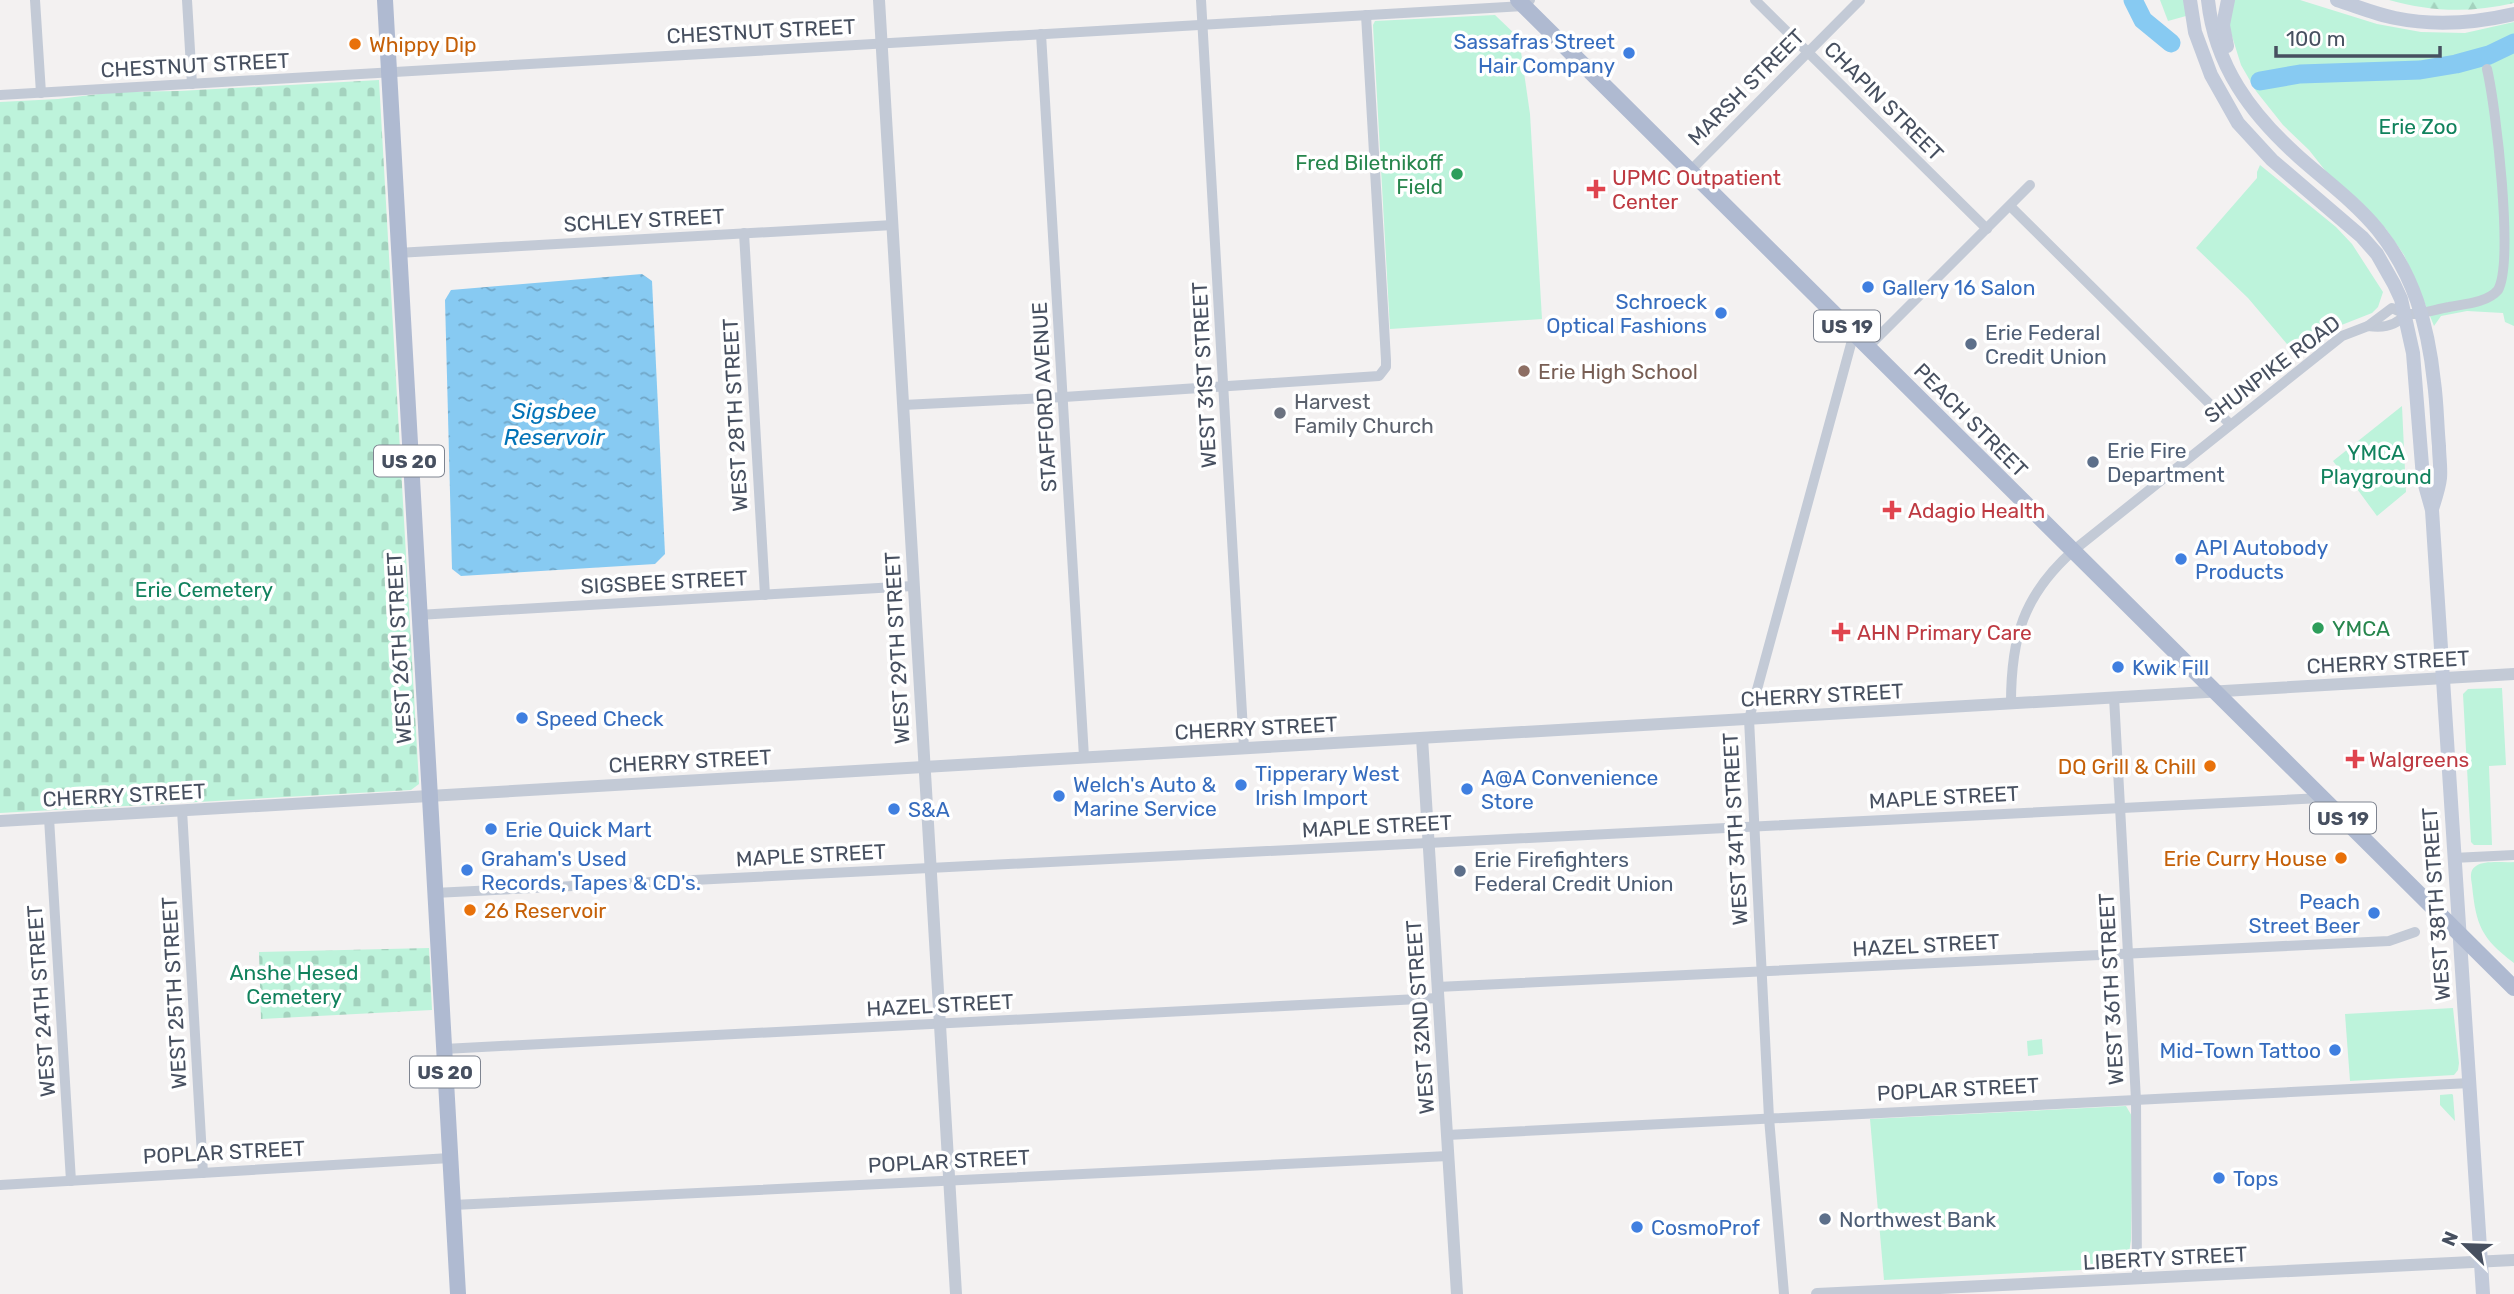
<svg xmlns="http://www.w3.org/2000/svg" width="2514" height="1294" viewBox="0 0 2514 1294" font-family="Rubik,sans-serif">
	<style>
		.green { fill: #bdf3db }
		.forest { fill: url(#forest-firs) }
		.cemetery { fill: url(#cemetery-stones) }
		.water { fill: url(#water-ripples) }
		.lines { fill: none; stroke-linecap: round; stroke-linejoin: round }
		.river { stroke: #87caf2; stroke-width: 19 }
		.minor { stroke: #c3cad6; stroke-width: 10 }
		.tertiary { stroke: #c3cad6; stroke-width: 12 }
		.secondary { stroke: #c2cada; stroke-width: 14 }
		.primary { stroke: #afbad1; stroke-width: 16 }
		.food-dot { fill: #e8710a; stroke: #fff; stroke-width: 2.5 }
		.shop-dot { fill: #3f7fe0; stroke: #fff; stroke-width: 2.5 }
		.leisure-dot { fill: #2e9e5b; stroke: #fff; stroke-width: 2.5 }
		.health-dot { fill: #e0444e; stroke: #fff; stroke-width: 2.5 }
		.service-dot { fill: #5c6f8a; stroke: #fff; stroke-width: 2.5 }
		.education-dot { fill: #8d6e63; stroke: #fff; stroke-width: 2.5 }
		.worship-dot { fill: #6b7280; stroke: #fff; stroke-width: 2.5 }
		.labels { text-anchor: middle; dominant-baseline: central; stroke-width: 7; stroke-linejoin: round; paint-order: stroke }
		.shield { fill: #fff; stroke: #7e8490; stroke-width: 2 }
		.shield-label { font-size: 19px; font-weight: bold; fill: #475060 }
		.street-label { font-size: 21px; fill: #475060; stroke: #fff }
		.shop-label { font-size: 21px; fill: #366cbe; stroke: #fff; text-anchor: start }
		.food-label { font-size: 21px; fill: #c56008; stroke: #fff; text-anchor: start }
		.park-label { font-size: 21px; fill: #11825d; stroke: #fff }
		.leisure-label { font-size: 21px; fill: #27864d; stroke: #fff; text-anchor: end }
		.health-label { font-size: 21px; fill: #be3a42; stroke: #fff; text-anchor: start }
		.service-label { font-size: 21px; fill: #4e5e75; stroke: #fff; text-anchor: start }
		.education-label { font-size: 21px; fill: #785e54; stroke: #fff; text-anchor: start }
		.worship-label { font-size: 21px; fill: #5b616d; stroke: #fff; text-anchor: start }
		.water-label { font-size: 23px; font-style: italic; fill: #0273b7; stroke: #fff }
	</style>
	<defs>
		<pattern id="forest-firs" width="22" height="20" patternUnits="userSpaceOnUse" patternTransform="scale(1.75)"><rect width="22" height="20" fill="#bdf3db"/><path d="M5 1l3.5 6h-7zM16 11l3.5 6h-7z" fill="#a4d2be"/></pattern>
		<pattern id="cemetery-stones" width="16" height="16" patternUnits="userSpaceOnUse" patternTransform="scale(1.75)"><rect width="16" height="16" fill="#bdf3db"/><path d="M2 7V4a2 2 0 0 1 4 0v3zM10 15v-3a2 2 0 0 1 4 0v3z" fill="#a4d2be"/></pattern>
		<pattern id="water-ripples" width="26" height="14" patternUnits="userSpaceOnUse" patternTransform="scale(1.75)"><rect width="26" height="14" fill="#87caf2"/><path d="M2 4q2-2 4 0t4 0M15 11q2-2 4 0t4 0" fill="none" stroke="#70a6c7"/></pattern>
	</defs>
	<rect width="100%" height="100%" fill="#f3f1f1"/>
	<g class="green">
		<polygon points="2160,0 2184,0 2186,16 2168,21"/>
		<polygon points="2234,0 2300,0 2377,24 2421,32 2465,33 2514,22 2514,326 2505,322 2503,313 2467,311 2441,316 2434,326 2415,279 2404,255 2386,229 2360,201 2328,174 2309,150 2283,125 2256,91 2241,65 2231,33 2228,21"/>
		<polygon points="1495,15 1519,38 1530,114 1542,319 1390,329 1373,25 1375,21"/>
		<polygon points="2260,165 2336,227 2352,244 2383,292 2378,307 2372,313 2339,326 2298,357 2248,298 2196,248 2257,178 2257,172"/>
		<polygon points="2402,406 2406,492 2377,516 2352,482 2349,482 2333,461"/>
		<polygon points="2502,688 2506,765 2489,766 2492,845 2474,845 2471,842 2463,694 2468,689"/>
		<path d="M2514 862V963C2481 938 2476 925 2472 885 2471 878 2469 870 2476 866 2485 860 2503 863 2514 862Z"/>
		<polygon points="2453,1008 2459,1063 2458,1070 2454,1075 2350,1081 2345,1014"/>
		<polygon points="2042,1039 2043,1054 2028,1056 2027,1041"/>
		<polygon points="2452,1094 2453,1095 2455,1121 2440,1105 2440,1095"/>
		<polygon points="2126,1106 2133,1118 2131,1240 2127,1266 2119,1268 1884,1280 1870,1119"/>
	</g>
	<path class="forest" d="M2389 0H2514V3C2471 13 2431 12 2389 0Z"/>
	<g class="cemetery">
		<polygon points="379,80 419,784 411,790 0,813 0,102 58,99 115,92 179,91"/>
		<polygon points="429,948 432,1010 261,1019 259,952"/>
	</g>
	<polygon class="water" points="642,274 652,281 665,554 655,564 461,576 452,569 445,300 451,290"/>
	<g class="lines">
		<g class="river">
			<polyline points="2133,0 2143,20 2171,43"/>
			<polyline points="2260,81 2300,74 2420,70 2456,64 2489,55 2514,43"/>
		</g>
		<g class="minor">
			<polyline points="35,0 41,93"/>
			<polyline points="187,0 192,84"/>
			<polyline points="1201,0 1244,748"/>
			<polyline points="1755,0 1987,229"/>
			<polyline points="1041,34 1084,757"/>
			<polyline points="0,95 1524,6 1530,0"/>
			<polyline points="1690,171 1860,0"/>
			<polyline points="2010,206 2230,424"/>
			<polyline points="744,233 765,595"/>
			<polyline points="397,253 893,225"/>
			<path d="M2368 326C2382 328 2396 327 2405 314"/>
			<polyline points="1868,347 2030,185"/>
			<polyline points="903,405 1064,397 1379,376 1386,367 1386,360 1366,15"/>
			<polyline points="418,615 913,586"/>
			<polyline points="2114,697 2136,1100 2137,1279"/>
			<path d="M2011 703C2011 638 2023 595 2074 550L2342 336 2368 326 2392 308C2396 310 2402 313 2407 314 2420 315 2436 309 2449 307 2464 304 2487 303 2498 290 2514 262 2496 107 2487 69"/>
			<polyline points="182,810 203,1173"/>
			<polyline points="49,818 71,1181"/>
			<polyline points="2453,858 2514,855"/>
			<polyline points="434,893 2322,798"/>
			<polyline points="1437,987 2389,941 2415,932"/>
			<polyline points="444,1049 1438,998"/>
			<polyline points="1447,1135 2470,1083"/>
			<polyline points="0,1185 450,1158"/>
			<polyline points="453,1205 1448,1156"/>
			<polyline points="1784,1294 1769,1118 1749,719 1854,333"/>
		</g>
		<g class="tertiary">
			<polyline points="879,0 956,1294"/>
			<polyline points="1422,738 1457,1294"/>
			<polyline points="0,821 2514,674"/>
			<polyline points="1817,1294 2514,1260"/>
		</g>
		<g class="secondary">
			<polyline points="2190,0 2195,32 2211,75 2238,123 2272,160 2362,237 2377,254 2394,284 2401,299 2413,353 2423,478 2432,510 2483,1294"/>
			<path d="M2208 0C2215 66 2251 114 2299 157 2326 181 2355 202 2378 230 2414 275 2428 325 2434 382 2437 403 2437 425 2439 446 2439 456 2441 468 2440 478 2439 488 2435 499 2432 509"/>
			<path d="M2337 0C2356 6 2375 14 2395 18 2434 26 2475 23 2514 14"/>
			<polyline points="2227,46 2223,25 2228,0"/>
		</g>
		<g class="primary">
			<polyline points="385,0 458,1294"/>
			<polyline points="1518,0 2514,988"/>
		</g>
	</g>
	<g class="food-dot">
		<circle cx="355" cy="44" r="7"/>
		<circle cx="2210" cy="766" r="7"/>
		<circle cx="2341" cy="858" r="7"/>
		<circle cx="470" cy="910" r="7"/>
	</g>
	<g class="shop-dot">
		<circle cx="1629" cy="53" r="7"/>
		<circle cx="1868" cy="287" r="7"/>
		<circle cx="1721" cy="313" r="7"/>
		<circle cx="2181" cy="559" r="7"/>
		<circle cx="2118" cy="667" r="7"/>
		<circle cx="522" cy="718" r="7"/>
		<circle cx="1241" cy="785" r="7"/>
		<circle cx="1467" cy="789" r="7"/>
		<circle cx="1059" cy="796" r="7"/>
		<circle cx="894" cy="809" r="7"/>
		<circle cx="491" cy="829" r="7"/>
		<circle cx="467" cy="870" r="7"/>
		<circle cx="2374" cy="913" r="7"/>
		<circle cx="2335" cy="1050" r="7"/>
		<circle cx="2219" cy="1178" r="7"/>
		<circle cx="1637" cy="1227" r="7"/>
	</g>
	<g class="leisure-dot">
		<circle cx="1457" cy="174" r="7"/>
		<circle cx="2318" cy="628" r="7"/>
	</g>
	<g class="health-dot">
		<path d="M1592.5 178.5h7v7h7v7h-7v7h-7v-7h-7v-7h7z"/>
		<path d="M1888.5 499.5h7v7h7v7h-7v7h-7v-7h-7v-7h7z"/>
		<path d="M1837.5 621.5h7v7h7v7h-7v7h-7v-7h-7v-7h7z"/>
		<path d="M2351.5 748.5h7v7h7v7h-7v7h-7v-7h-7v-7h7z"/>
	</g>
	<g class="service-dot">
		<circle cx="1971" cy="344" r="7"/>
		<circle cx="2093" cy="462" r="7"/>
		<circle cx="1460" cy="871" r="7"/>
		<circle cx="1825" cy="1219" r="7"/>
	</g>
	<circle class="education-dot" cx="1524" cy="371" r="7"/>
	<circle class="worship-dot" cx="1280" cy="413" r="7"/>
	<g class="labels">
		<g class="shield">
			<rect x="1814" y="310.5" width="66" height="31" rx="5"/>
			<rect x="374" y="445.5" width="70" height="31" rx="5"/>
			<rect x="2310" y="802.5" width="66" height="31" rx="5"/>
			<rect x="410" y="1056.5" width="70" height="31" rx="5"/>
		</g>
		<g class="shield-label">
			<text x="1847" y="326">US 19</text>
			<text x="409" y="461">US 20</text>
			<text x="2343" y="818">US 19</text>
			<text x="445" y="1072">US 20</text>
		</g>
		<g class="street-label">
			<text transform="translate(761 31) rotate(-3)">CHESTNUT STREET</text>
			<text transform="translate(195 65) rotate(-3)">CHESTNUT STREET</text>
			<text transform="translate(1746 87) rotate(-45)">MARSH STREET</text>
			<text transform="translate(1884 101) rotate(45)">CHAPIN STREET</text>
			<text transform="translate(644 220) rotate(-3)">SCHLEY STREET</text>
			<text transform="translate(2272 369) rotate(-37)">SHUNPIKE ROAD</text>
			<text transform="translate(1204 375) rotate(-93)">WEST 31ST STREET</text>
			<text transform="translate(1044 397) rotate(-93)">STAFFORD AVENUE</text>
			<text transform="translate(735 415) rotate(-93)">WEST 28TH STREET</text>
			<text transform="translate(1971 420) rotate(45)">PEACH STREET</text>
			<text transform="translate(664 582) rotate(-3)">SIGSBEE STREET</text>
			<text transform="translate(399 648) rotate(-93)">WEST 26TH STREET</text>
			<text transform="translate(897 648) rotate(-93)">WEST 29TH STREET</text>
			<text transform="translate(2388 662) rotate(-3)">CHERRY STREET</text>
			<text transform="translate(1822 695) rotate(-3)">CHERRY STREET</text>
			<text transform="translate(1256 728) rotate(-3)">CHERRY STREET</text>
			<text transform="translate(690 761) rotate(-3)">CHERRY STREET</text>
			<text transform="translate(124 795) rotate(-3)">CHERRY STREET</text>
			<text transform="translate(1944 797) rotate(-3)">MAPLE STREET</text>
			<text transform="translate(1377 826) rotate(-3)">MAPLE STREET</text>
			<text transform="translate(1735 829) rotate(-93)">WEST 34TH STREET</text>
			<text transform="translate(811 855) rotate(-3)">MAPLE STREET</text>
			<text transform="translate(2436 904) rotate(-94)">WEST 38TH STREET</text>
			<text transform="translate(1926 945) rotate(-3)">HAZEL STREET</text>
			<text transform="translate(2111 989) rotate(-93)">WEST 36TH STREET</text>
			<text transform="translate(174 993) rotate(-93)">WEST 25TH STREET</text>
			<text transform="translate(41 1001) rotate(-94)">WEST 24TH STREET</text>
			<text transform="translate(940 1005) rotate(-3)">HAZEL STREET</text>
			<text transform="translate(1420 1017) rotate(-94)">WEST 32ND STREET</text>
			<text transform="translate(1958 1089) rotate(-3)">POPLAR STREET</text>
			<text transform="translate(224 1152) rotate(-3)">POPLAR STREET</text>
			<text transform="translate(949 1161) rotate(-3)">POPLAR STREET</text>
			<text transform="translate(2165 1258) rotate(-3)">LIBERTY STREET</text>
		</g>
		<g class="shop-label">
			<text x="1615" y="41" text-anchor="end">Sassafras Street<tspan x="1615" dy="24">Hair Company</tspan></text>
			<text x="1882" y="287">Gallery 16 Salon</text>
			<text x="1707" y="301" text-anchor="end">Schroeck<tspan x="1707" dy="24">Optical Fashions</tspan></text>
			<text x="2195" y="547">API Autobody<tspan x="2195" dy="24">Products</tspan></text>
			<text x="2132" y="667">Kwik Fill</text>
			<text x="536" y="718">Speed Check</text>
			<text x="1255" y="773">Tipperary West<tspan x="1255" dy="24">Irish Import</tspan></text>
			<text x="1481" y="777">A@A Convenience<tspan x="1481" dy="24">Store</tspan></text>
			<text x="1073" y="784">Welch's Auto &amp;<tspan x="1073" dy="24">Marine Service</tspan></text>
			<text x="908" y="809">S&amp;A</text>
			<text x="505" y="829">Erie Quick Mart</text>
			<text x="481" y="858">Graham's Used<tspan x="481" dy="24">Records, Tapes &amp; CD's.</tspan></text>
			<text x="2360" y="901" text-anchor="end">Peach<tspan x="2360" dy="24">Street Beer</tspan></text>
			<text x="2321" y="1050" text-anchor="end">Mid-Town Tattoo</text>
			<text x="2233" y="1178">Tops</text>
			<text x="1651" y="1227">CosmoProf</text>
		</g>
		<g class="food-label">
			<text x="369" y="44">Whippy Dip</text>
			<text x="2196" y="766" text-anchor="end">DQ Grill &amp; Chill</text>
			<text x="2327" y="858" text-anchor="end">Erie Curry House</text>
			<text x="484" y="910">26 Reservoir</text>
		</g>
		<g class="park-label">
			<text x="2418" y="126">Erie Zoo</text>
			<text x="2376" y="452">YMCA<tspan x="2376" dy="24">Playground</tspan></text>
			<text x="204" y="589">Erie Cemetery</text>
			<text x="294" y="972">Anshe Hesed<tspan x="294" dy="24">Cemetery</tspan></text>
		</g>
		<g class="leisure-label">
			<text x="1443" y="162">Fred Biletnikoff<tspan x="1443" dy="24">Field</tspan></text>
			<text x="2332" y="628" text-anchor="start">YMCA</text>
		</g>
		<g class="health-label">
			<text x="1612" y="177">UPMC Outpatient<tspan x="1612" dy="24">Center</tspan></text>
			<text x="1908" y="510">Adagio Health</text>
			<text x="1857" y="632">AHN Primary Care</text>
			<text x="2369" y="759">Walgreens</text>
		</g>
		<g class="service-label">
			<text x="1985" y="332">Erie Federal<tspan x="1985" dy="24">Credit Union</tspan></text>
			<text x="2107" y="450">Erie Fire<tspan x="2107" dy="24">Department</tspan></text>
			<text x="1474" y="859">Erie Firefighters<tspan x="1474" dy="24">Federal Credit Union</tspan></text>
			<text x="1839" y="1219">Northwest Bank</text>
		</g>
		<g class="education-label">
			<text x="1538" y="371">Erie High School</text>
		</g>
		<g class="worship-label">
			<text x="1294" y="401">Harvest<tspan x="1294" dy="24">Family Church</tspan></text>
		</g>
		<g class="water-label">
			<text x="554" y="411">Sigsbee<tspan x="554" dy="26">Reservoir</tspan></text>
		</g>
	</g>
	<g transform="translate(2465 1245) rotate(293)" stroke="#ffffff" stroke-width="5" paint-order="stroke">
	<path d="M0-5L12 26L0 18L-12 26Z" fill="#475060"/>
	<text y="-10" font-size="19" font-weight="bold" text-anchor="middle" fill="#475060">N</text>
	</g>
	<path d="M2276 46v10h164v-10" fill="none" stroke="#475060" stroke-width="3.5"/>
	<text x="2286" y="46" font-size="21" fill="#475060" stroke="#ffffff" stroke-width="5" paint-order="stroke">100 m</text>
</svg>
